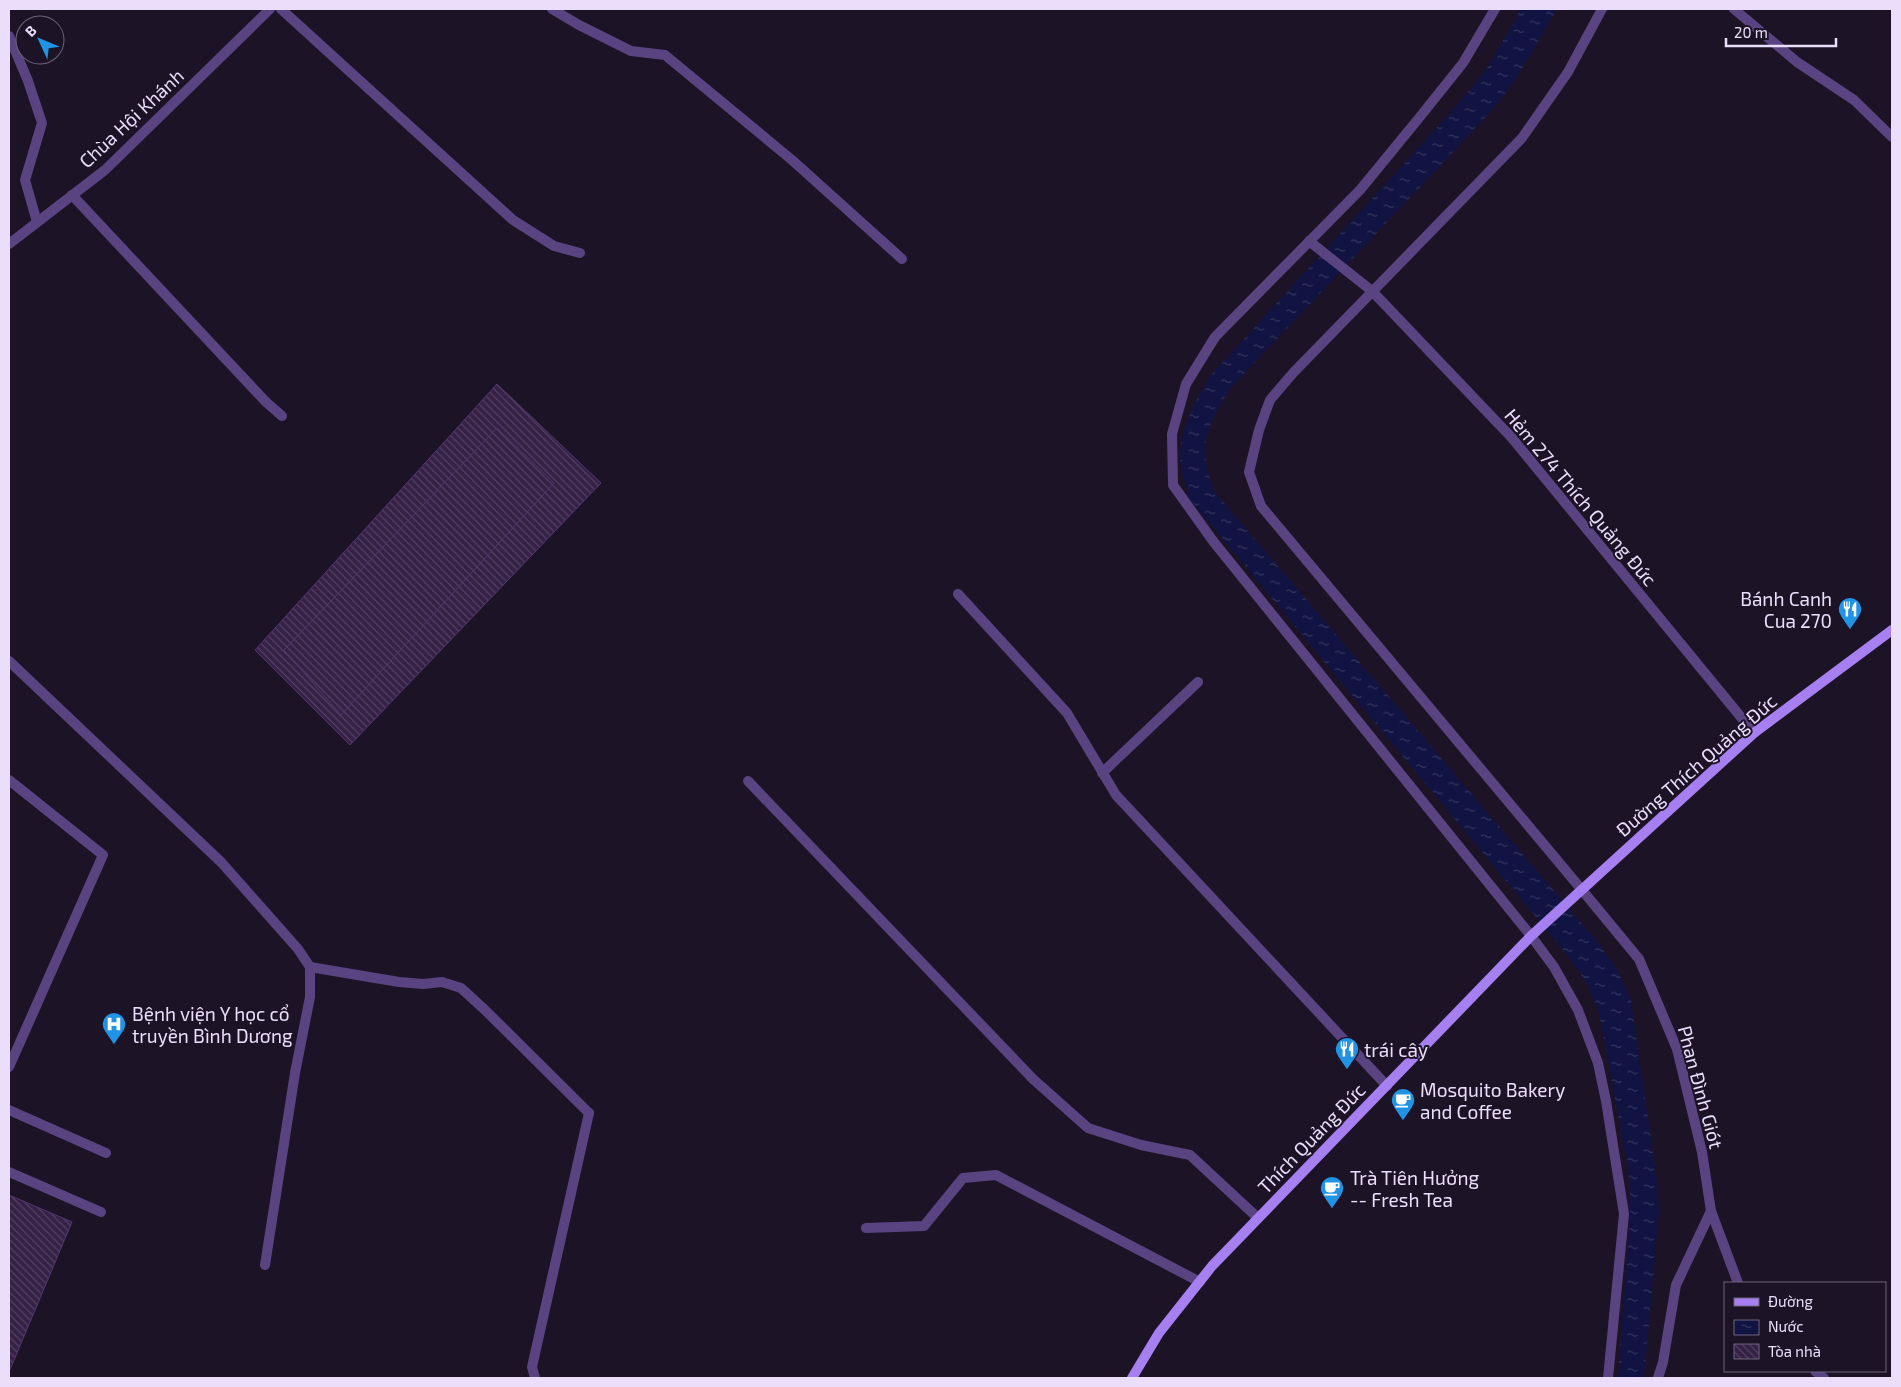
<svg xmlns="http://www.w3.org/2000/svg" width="1901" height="1387" viewBox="0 0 1901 1387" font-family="'Exo 2',sans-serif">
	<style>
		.water { fill: url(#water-ripples) }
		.building { fill: url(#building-back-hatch); stroke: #54366f }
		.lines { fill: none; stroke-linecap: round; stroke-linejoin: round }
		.lane { stroke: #594481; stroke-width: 10 }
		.street { stroke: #594481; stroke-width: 10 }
		.secondary { stroke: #a680f0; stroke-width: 10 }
		.labels { text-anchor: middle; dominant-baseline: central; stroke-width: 4; stroke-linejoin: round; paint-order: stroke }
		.street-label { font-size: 19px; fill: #eadefb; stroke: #1d1327 }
		.poi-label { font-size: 19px; fill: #eadefb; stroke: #1d1327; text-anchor: start }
	</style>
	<defs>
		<pattern id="water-ripples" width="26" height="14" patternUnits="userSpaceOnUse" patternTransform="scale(1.25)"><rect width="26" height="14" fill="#111442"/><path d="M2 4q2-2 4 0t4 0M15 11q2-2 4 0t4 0" fill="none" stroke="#34365e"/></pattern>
		<pattern id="building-back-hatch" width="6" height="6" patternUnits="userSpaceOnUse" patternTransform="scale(1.25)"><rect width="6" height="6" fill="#352146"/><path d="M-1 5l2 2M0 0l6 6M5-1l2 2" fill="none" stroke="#524162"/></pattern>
	</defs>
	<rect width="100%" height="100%" fill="#1d1327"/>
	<path class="water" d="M1521 9H1557L1514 82 1488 115 1229 390C1205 431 1198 445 1214 491L1596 940 1617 969 1631 1000 1658 1187 1659 1212 1644 1378H1618L1630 1217V1190L1627 1164 1599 1013 1586 982 1568 956 1189 498C1187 488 1183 477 1181 467 1177 432 1194 404 1211 375L1460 102 1487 68Z"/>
	<g class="building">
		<polygon points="497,384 601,483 350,745 255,650"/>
		<polygon points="497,428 554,483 341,715 284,650"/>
		<polygon points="9,1195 72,1222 9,1372"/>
	</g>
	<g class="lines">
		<g class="lane">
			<polyline points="281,9 513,220 554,246 580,253"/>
			<polyline points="1495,9 1463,63 1419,118 1360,190 1215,337 1186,384 1172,434 1173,485 1213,541 1531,936"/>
			<polyline points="1734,9 1797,62 1854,100 1892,137"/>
			<polyline points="9,36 28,81 42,123 25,180 37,222"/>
			<polyline points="72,195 266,402 282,416"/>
			<polyline points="1309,241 1372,291 1512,438 1754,733"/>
			<polyline points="1102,773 1198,682"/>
			<polyline points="9,780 103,855 9,1067"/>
			<polyline points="1582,890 1261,506 1249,472 1259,430 1270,400 1293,373 1522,138 1568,72 1602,9"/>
			<polyline points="310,967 399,982 423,984 442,982 461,988 485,1010 589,1113"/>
			<polyline points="9,1110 106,1153"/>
			<polyline points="9,1172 101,1212"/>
			<polyline points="866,1228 924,1226 963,1178 996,1175 1200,1282"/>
		</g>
		<g class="street">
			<polyline points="552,9 579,25 631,51 665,55 792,160 902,259"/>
			<polyline points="9,244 105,170 270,9"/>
			<polyline points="958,594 1067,713 1116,795 1387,1086"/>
			<polyline points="9,661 221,862 298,949 310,967 310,997 295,1073 265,1265"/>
			<polyline points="748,781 1033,1079 1088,1128 1141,1145 1190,1155 1258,1218"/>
			<polyline points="1582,890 1639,959 1677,1049 1702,1152 1711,1211 1738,1283"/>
			<polyline points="1531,936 1554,967 1578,1010 1598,1063 1606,1101 1624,1214 1608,1378"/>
			<polyline points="1815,1371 1824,1378"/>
			<polyline points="535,1378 532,1367 589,1113"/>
			<polyline points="1658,1378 1663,1362 1676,1285 1711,1211"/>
		</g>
		<polyline class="secondary" points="1132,1378 1159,1333 1212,1266 1531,936 1754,733 1892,630"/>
	</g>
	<defs>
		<g id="restaurant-pin" transform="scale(1.25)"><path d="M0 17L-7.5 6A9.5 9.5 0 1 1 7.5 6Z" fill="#2093e5" stroke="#1d1327"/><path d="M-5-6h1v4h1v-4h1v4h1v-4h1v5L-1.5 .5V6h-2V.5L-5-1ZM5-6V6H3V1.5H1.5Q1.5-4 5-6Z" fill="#fff"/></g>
		<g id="hospital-pin" transform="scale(1.25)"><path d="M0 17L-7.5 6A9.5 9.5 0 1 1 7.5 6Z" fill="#2093e5" stroke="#1d1327"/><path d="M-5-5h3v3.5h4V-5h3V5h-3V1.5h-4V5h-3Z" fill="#fff"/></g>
		<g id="cafe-pin" transform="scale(1.25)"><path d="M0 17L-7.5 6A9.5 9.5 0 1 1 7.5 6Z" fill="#2093e5" stroke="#1d1327"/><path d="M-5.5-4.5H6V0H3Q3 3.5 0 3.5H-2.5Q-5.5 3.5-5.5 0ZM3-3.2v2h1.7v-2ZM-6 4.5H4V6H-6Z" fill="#fff"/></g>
	</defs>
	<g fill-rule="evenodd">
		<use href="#restaurant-pin" x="1850" y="609"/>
		<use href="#hospital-pin" x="114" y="1024"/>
		<use href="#restaurant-pin" x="1347" y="1049"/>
		<use href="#cafe-pin" x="1403" y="1100"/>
		<use href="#cafe-pin" x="1332" y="1188"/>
	</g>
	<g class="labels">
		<g class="street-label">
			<text transform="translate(131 118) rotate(-43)">Chùa Hội Khánh</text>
			<text transform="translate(1581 497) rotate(50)">Hẻm 274 Thích Quảng Đức</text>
			<text transform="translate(1696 765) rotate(-41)">Đường Thích Quảng Đức</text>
			<text transform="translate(1701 1087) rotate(75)">Phan Đình Giót</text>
			<text transform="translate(1311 1138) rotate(-46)">Thích Quảng Đức</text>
		</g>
		<g class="poi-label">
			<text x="1832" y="598" text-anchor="end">Bánh Canh<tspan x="1832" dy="22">Cua 270</tspan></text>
			<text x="132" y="1013">Bệnh viện Y học cổ<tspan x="132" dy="22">truyền Bình Dương</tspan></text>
			<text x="1364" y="1049">trái cây</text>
			<text x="1420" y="1089">Mosquito Bakery<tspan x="1420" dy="22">and Coffee</tspan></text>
			<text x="1350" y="1177">Trà Tiên Hưởng<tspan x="1350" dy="22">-- Fresh Tea</tspan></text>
		</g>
	</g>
	<rect width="1901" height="1387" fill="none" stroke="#eadefb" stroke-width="20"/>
	<rect x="1724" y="1282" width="162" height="90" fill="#1d1327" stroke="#6f647c"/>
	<rect x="1734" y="1298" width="25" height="8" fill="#a680f0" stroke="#6f647c"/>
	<text x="1768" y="1307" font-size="15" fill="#eadefb">Đường</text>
	<rect x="1734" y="1320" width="25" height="15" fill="url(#water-ripples)" stroke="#6f647c"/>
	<text x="1768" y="1332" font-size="15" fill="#eadefb">Nước</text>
	<rect x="1734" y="1344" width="25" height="15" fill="url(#building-back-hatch)" stroke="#6f647c"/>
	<text x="1768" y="1357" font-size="15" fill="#eadefb">Tòa nhà</text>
	<g transform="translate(40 40) rotate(314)"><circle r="24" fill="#1d1327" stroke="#6f647c"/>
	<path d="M0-4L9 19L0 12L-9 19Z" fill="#2093e5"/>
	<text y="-8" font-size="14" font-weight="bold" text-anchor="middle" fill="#eadefb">B</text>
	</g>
	<path d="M1726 38v8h110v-8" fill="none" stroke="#eadefb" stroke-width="2.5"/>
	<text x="1734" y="38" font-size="15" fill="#eadefb" stroke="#1d1327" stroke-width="4" paint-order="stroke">20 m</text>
</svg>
